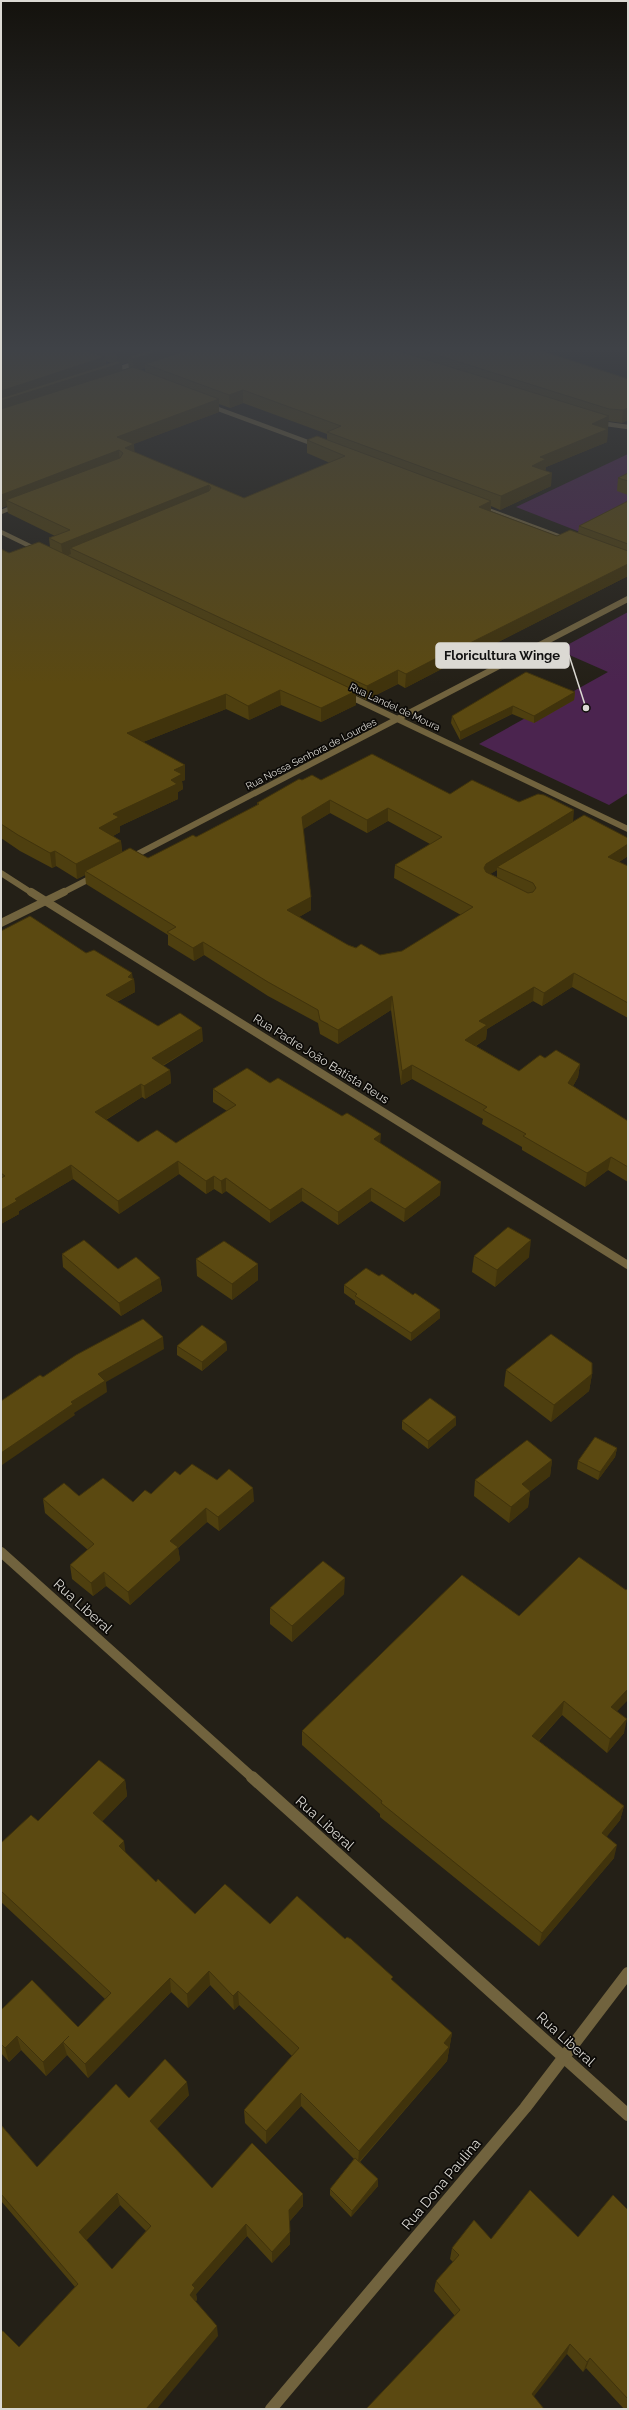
<svg xmlns="http://www.w3.org/2000/svg" width="629" height="2410" viewBox="0 0 629 2410" font-family="Raleway,sans-serif">
	<style>
		.green { fill: #4b244f }
		.lines { fill: none; stroke-linecap: round; stroke-linejoin: round }
		.minor-far4 { stroke: #71633e; stroke-width: 4.5 }
		.minor-far3 { stroke: #71633e; stroke-width: 6 }
		.minor-far2 { stroke: #71633e; stroke-width: 8 }
		.minor-far1 { stroke: #71633e; stroke-width: 10 }
		.minor { stroke: #71633e; stroke-width: 12 }
		.tertiary { stroke: #71633e; stroke-width: 4.5 }
		.secondary { stroke: #9f894b; stroke-width: 4.5 }
		.wall { fill: #4e3f0f; fill-rule: evenodd }
		.shaded-wall { fill: #40330c }
		.building { fill: #5b4911; stroke: #40330c; fill-rule: evenodd }
		.labels { text-anchor: middle; dominant-baseline: central; stroke-width: 3.5; stroke-linejoin: round; paint-order: stroke }
		.far-street-label { font-size: 10px; fill: #dbd9d3; stroke: #0c0a07 }
		.street-label { font-size: 12px; fill: #dbd9d3; stroke: #0c0a07 }
		.near-street-label { font-size: 14px; fill: #dbd9d3; stroke: #0c0a07 }
		.leader { fill: none; stroke: #dbd9d3; stroke-width: 1.5 }
		.callout-dot { fill: #dbd9d3; stroke: #0c0a07; stroke-width: 1.5 }
		.callout { fill: #dbd9d3; stroke: #dbd9d3; stroke-width: 1.5 }
		.callout-label { font-size: 13px; text-anchor: middle; font-weight: bold; fill: #111 }
	</style>
	<rect width="100%" height="100%" fill="#242017"/>
	<g class="green">
		<polygon points="628,454 628,508 580,532 516,507"/>
		<polygon points="628,612 628,793 609,805 479,744 608,672 558,650"/>
	</g>
	<g class="lines">
		<g class="minor-far4">
			<polyline points="1,512 16,506"/>
			<polyline points="1,532 38,550"/>
		</g>
		<g class="minor-far3">
			<polyline points="347,695 628,829"/>
			<polyline points="130,858 628,599"/>
			<polyline points="1,873 32,893"/>
			<polyline points="62,893 95,876"/>
		</g>
		<g class="minor-far2">
			<polyline points="31,892 628,1265"/>
			<polyline points="1,923 64,892"/>
		</g>
		<polyline class="minor-far1" points="1,1552 253,1778"/>
		<g class="minor">
			<polyline points="252,1777 628,2115"/>
			<polyline points="271,2409 525,2108 628,1973"/>
		</g>
		<g class="tertiary">
			<polyline points="210,406 316,445"/>
			<polyline points="599,423 628,427"/>
			<polyline points="480,507 569,540"/>
		</g>
		<polyline class="secondary" points="112,371 139,362"/>
	</g>
	<g class="wall">
		<path d="M1 347H530L628 379V420L622 423 608 421 607 442 546 467 545 471 551 486 500 510 491 506V511L557 536 578 533 579 526 628 501V576L457 663 455 662 405 688 398 684 366 700 356 695V705L321 722 281 705 249 720 226 709 143 742 185 780 182 781 183 789 178 792V799L120 826V832L113 836 121 841 122 852 148 858 196 837 257 805V803L302 780H321L450 794 519 802 573 822 628 838V856L619 862 628 866V1018L572 987 542 1006 533 1001 487 1029 486 1039 476 1046 519 1071 545 1058 580 1064 578 1077 573 1086 628 1121V1182L608 1170 585 1187 522 1150V1147L482 1124 483 1119 412 1079 401 1085 391 1010 338 1044 320 1034 318 1023 268 996 204 955 194 961 168 945V935L86 884 85 875 77 879 56 866 52 868 20 851 1 838V549L9 553 50 547 49 538 55 536 8 513 7 506 1 508ZM106 361 111 363 106 365ZM128 362 129 369 122 371V364ZM145 368V372L140 370ZM243 403 327 434V440H307V453L330 463 244 498 134 452 133 444 219 412V404L230 408ZM330 813 367 833 388 821 430 844 395 865 394 878 461 915 402 951 380 955 348 945 299 917 311 910V897L303 829ZM497 870V877L490 874Z"/>
		<polygon points="628,473 628,495 617,491 618,478"/>
		<polygon points="575,692 574,700 534,723 512,714 460,740 451,723 452,716"/>
		<polygon points="1,931 86,953 132,973 132,978 134,979 135,992 117,1002 158,1026 203,1041 163,1066 170,1070 171,1083 145,1099 142,1097 106,1120 138,1142 176,1143 227,1111 213,1102 213,1089 270,1083 380,1143 440,1195 404,1222 371,1201 338,1225 302,1201 270,1223 226,1191 222,1194 214,1189 206,1194 179,1174 119,1214 73,1179 19,1211 19,1214 1,1224"/>
		<polygon points="62,1254 118,1269 160,1278 162,1291 121,1316 63,1267"/>
		<polygon points="474,1256 529,1257 495,1287 472,1272"/>
		<polygon points="196,1259 258,1280 232,1300 197,1276"/>
		<polygon points="344,1285 440,1318 411,1341 355,1304 355,1301 344,1293"/>
		<polygon points="226,1342 227,1350 202,1371 177,1355 177,1346"/>
		<polygon points="506,1370 592,1374 589,1391 551,1422 504,1386"/>
		<polygon points="456,1417 456,1425 428,1449 402,1429 402,1421"/>
		<polygon points="617,1448 615,1457 598,1480 577,1469 578,1461"/>
		<polygon points="552,1460 550,1476 530,1491 528,1507 509,1523 474,1496 475,1480"/>
		<polygon points="180,1475 217,1480 254,1501 219,1531 207,1522 178,1548 180,1560 130,1605 106,1586 93,1596 72,1579 70,1565 88,1550 45,1513 43,1499 79,1496 133,1502 151,1494"/>
		<polygon points="462,1575 617,1712 624,1733 607,1753 562,1715 539,1741 624,1806 620,1820 607,1836 614,1858 539,1946 380,1817 380,1814 302,1745 302,1731"/>
		<polygon points="344,1594 292,1642 270,1624 270,1608"/>
		<polygon points="125,1780 127,1796 102,1821 126,1853 156,1882 195,1914 270,1924 345,1939 452,2033 447,2061 360,2162 378,2179 378,2186 351,2217 330,2195 330,2189 354,2159 301,2106 266,2144 245,2123 244,2110 292,2056 239,2005 234,2010 210,1985 188,2008 171,1992 88,2078 67,2055 46,2076 21,2050 9,2062 1,2053 1,2010 78,2027 105,1999 1,1902 1,1843 38,1821"/>
		<path d="M189 2095 157 2129 212 2188 303 2194V2206L289 2222 290 2244 272 2263 247 2236 196 2294 197 2300 195 2301 218 2336 19 2347 75 2287 1 2201V2125L37 2167 129 2098ZM120 2205 146 2231 112 2269 86 2240Z"/>
		<polygon points="628,2210 628,2409 624,2409 586,2368 583,2372 567,2354 455,2316 434,2291 436,2281 453,2262 450,2259 452,2248 491,2239 578,2237"/>
	</g>
	<g class="shaded-wall">
		<polygon points="136,347 212,347 145,364 145,368 134,371 133,359 128,357 128,362 122,364 123,375 1,414 1,391 105,357 106,368 117,364 117,353"/>
		<polygon points="243,390 243,403 230,408 229,395"/>
		<polygon points="219,399 219,412 118,450 117,437"/>
		<polygon points="628,408 628,420 622,423 623,410"/>
		<polygon points="609,416 608,429 592,424"/>
		<polygon points="608,429 607,442 546,467 545,472 532,466 540,457"/>
		<polygon points="134,444 135,457 125,448"/>
		<polygon points="119,450 120,463 6,500 7,506 1,508 1,495"/>
		<polygon points="552,473 551,486 500,510 501,496"/>
		<polygon points="209,485 210,498 70,548 71,554 63,557 61,544"/>
		<polygon points="491,501 490,514 479,507"/>
		<polygon points="628,564 628,576 457,663 458,649"/>
		<polygon points="456,648 455,662 405,688 406,674"/>
		<polygon points="398,670 398,684 366,700 367,686"/>
		<polygon points="280,690 281,705 249,720 248,706"/>
		<polygon points="356,691 356,705 321,722 321,708"/>
		<polygon points="575,692 574,700 534,723 534,716"/>
		<polygon points="226,694 226,709 128,748 127,733"/>
		<polygon points="513,706 512,714 460,740 460,732"/>
		<polygon points="185,765 185,780 182,781 183,789 178,792 178,799 120,826 120,832 100,843 99,828 113,814 171,780 174,770"/>
		<polygon points="330,800 330,813 302,830 302,817"/>
		<polygon points="388,808 388,821 367,833 367,820"/>
		<polygon points="574,810 573,823 497,867 497,870 485,877 484,868 486,864"/>
		<polygon points="121,841 122,856 85,871 85,875 77,879 76,864"/>
		<polygon points="628,844 628,856 606,870 608,857"/>
		<polygon points="55,851 56,866 52,868 50,853"/>
		<polygon points="311,897 311,910 287,924 287,910"/>
		<polygon points="203,942 204,955 194,961 193,948"/>
		<polygon points="132,973 133,979 134,979 135,992 107,1007 106,995"/>
		<polygon points="574,973 572,987 542,1006 544,993"/>
		<polygon points="534,987 533,1001 487,1029 486,1039 464,1053 465,1040 479,1021"/>
		<polygon points="392,996 391,1010 338,1044 338,1030"/>
		<polygon points="202,1028 203,1041 153,1071 152,1058"/>
		<polygon points="580,1064 578,1077 567,1097 568,1083"/>
		<polygon points="412,1065 412,1079 401,1085 402,1071"/>
		<polygon points="170,1070 171,1083 145,1099 144,1086"/>
		<polygon points="141,1084 142,1097 97,1125 95,1112"/>
		<polygon points="381,1134 380,1147 374,1139"/>
		<polygon points="611,1157 608,1170 585,1187 587,1173"/>
		<polygon points="178,1161 179,1174 119,1214 118,1201"/>
		<polygon points="71,1165 73,1179 19,1211 19,1214 1,1224 1,1210 15,1199"/>
		<polygon points="214,1176 214,1189 206,1194 206,1181"/>
		<polygon points="226,1178 226,1191 222,1194 221,1181"/>
		<polygon points="441,1182 440,1195 404,1222 405,1209"/>
		<polygon points="302,1188 302,1201 270,1223 270,1210"/>
		<polygon points="371,1188 371,1201 338,1225 338,1212"/>
		<polygon points="531,1240 529,1257 495,1287 497,1270"/>
		<polygon points="258,1264 258,1280 232,1300 232,1284"/>
		<polygon points="160,1278 162,1291 121,1316 119,1303"/>
		<polygon points="440,1310 440,1318 411,1341 411,1333"/>
		<polygon points="163,1337 164,1349 106,1382 107,1392 74,1413 75,1415 2,1465 1,1460 1,1453 71,1402 98,1374"/>
		<polygon points="226,1342 227,1350 202,1371 202,1362"/>
		<polygon points="592,1374 589,1391 551,1422 554,1405"/>
		<polygon points="456,1417 456,1425 428,1449 428,1441"/>
		<polygon points="617,1448 615,1457 598,1480 600,1472"/>
		<polygon points="552,1460 550,1476 519,1500 522,1484"/>
		<polygon points="253,1488 254,1501 219,1531 218,1517"/>
		<polygon points="530,1491 528,1507 509,1523 511,1507"/>
		<polygon points="206,1508 207,1522 178,1548 180,1560 130,1605 128,1592 170,1541"/>
		<polygon points="104,1572 106,1586 93,1596 91,1583"/>
		<polygon points="345,1578 344,1594 292,1642 292,1626"/>
		<polygon points="628,1689 628,1700 608,1721 611,1707"/>
		<polygon points="564,1701 562,1715 530,1750 532,1736"/>
		<polygon points="627,1719 624,1733 607,1753 610,1739"/>
		<polygon points="125,1780 127,1796 96,1828 93,1813"/>
		<polygon points="624,1806 620,1820 599,1846 602,1833"/>
		<polygon points="124,1841 126,1856 119,1846"/>
		<polygon points="617,1845 614,1858 539,1946 542,1933"/>
		<polygon points="209,1971 210,1985 188,2008 187,1994"/>
		<polygon points="170,1978 171,1992 88,2078 85,2064"/>
		<polygon points="238,1991 239,2005 234,2010 233,1996"/>
		<polygon points="452,2033 447,2061 358,2163 359,2151"/>
		<polygon points="17,2036 21,2050 9,2062 5,2048"/>
		<polygon points="69,2036 63,2042 67,2055 46,2076 43,2062"/>
		<polygon points="187,2082 189,2095 152,2134 150,2121"/>
		<polygon points="301,2093 301,2106 266,2144 266,2131"/>
		<polygon points="378,2179 378,2186 351,2217 352,2211"/>
		<polygon points="117,2193 120,2205 83,2244 79,2232"/>
		<polygon points="303,2194 303,2206 289,2222 289,2210"/>
		<polygon points="246,2224 247,2236 196,2294 197,2300 192,2306 190,2295 192,2285"/>
		<polygon points="290,2232 290,2244 272,2263 272,2252"/>
		<polygon points="217,2326 218,2336 157,2409 146,2409"/>
		<polygon points="570,2344 567,2354 528,2404 532,2394"/>
		<polygon points="590,2358 586,2368 583,2372 587,2362"/>
	</g>
	<g class="building">
		<polygon points="1,347 78,347 105,357 1,391"/>
		<polygon points="99,347 136,347 117,353"/>
		<polygon points="159,347 173,347 133,359 128,357"/>
		<polygon points="197,347 386,347 609,416 592,424 608,429 540,457 546,459 532,466 552,473 501,496 327,432 341,426 243,390 229,395 145,364"/>
		<polygon points="411,347 530,347 628,379 628,408 623,410 609,409"/>
		<polygon points="117,361 122,363 1,401 1,398"/>
		<polygon points="133,367 219,399 117,437 134,444 125,448 244,498 345,456 307,440 317,436 491,501 479,507 557,536 570,530 628,551 628,564 458,649 456,648 406,674 398,670 367,686 70,548 209,491 211,488 209,485 61,544 49,538 70,530 6,500 120,458 123,453 119,450 1,495 1,409"/>
		<polygon points="628,473 628,481 618,478"/>
		<polygon points="628,501 628,544 579,526"/>
		<polygon points="39,542 356,691 321,708 280,690 248,706 226,694 127,733 185,765 174,770 182,774 171,780 177,784 113,814 119,817 99,828 121,841 76,864 55,851 50,853 18,835 1,824 1,549 9,553"/>
		<polygon points="526,672 575,692 534,716 513,706 460,732 452,716"/>
		<path d="M372 754 450 794 472 780 519 802 538 794 544 795 574 810 486 864 484 868 486 872 528 893 533 892 536 888 533 883 497 867 584 815 628 838V844L608 857 628 866V1003L574 973 544 993 534 987 479 1021 487 1025 465 1040 519 1071 540 1055 545 1058 556 1050 580 1064 568 1083 628 1121V1167L611 1157 587 1173 523 1136 526 1134 483 1110 487 1107 412 1065 402 1071 392 996 338 1030 320 1020 318 1010 268 982 203 942 193 948 167 932 176 927 85 871 130 848 148 858 193 835 196 837 259 804 257 803 299 779 302 780 312 775 321 780ZM330 800 367 820 388 808 442 837 395 865 473 907 402 951 380 955 361 944 356 948 348 945 287 910 311 897 302 817Z"/>
		<polygon points="30,916 86,953 94,950 132,973 128,977 134,979 106,995 158,1026 180,1013 202,1028 152,1058 170,1070 144,1086 141,1084 95,1112 138,1142 157,1130 176,1143 236,1105 213,1089 247,1068 270,1083 278,1078 342,1116 347,1113 381,1134 374,1139 441,1182 405,1209 371,1188 338,1212 302,1188 270,1210 226,1178 221,1181 214,1176 206,1181 178,1161 118,1201 71,1165 15,1199 17,1201 1,1210 1,1178 5,1176 1,1173 1,931"/>
		<polygon points="508,1227 531,1240 497,1270 474,1256"/>
		<polygon points="84,1240 118,1269 136,1257 160,1278 119,1303 62,1254"/>
		<polygon points="224,1241 258,1264 232,1284 196,1259"/>
		<polygon points="366,1268 379,1276 382,1274 413,1295 415,1293 440,1310 411,1333 355,1296 357,1294 344,1285"/>
		<polygon points="143,1319 163,1337 98,1374 105,1381 71,1402 73,1404 1,1453 1,1401 40,1375 43,1377 76,1355"/>
		<polygon points="202,1325 226,1342 202,1362 177,1346"/>
		<polygon points="551,1334 592,1363 592,1374 554,1405 506,1370"/>
		<polygon points="430,1398 456,1417 428,1441 402,1421"/>
		<polygon points="595,1437 617,1448 600,1472 578,1461"/>
		<polygon points="527,1440 552,1460 522,1484 530,1491 511,1507 475,1480"/>
		<polygon points="192,1464 217,1480 229,1469 253,1488 218,1517 206,1508 170,1541 178,1547 128,1592 104,1572 91,1583 70,1565 94,1544 43,1499 64,1483 79,1496 103,1478 133,1502 145,1490 151,1494 175,1471 180,1475"/>
		<polygon points="579,1557 626,1590 628,1588 628,1689 611,1707 627,1719 610,1739 564,1701 532,1736 624,1806 602,1833 617,1845 542,1933 381,1803 382,1801 302,1731 462,1575 519,1616"/>
		<polygon points="323,1561 345,1578 292,1626 270,1608"/>
		<polygon points="99,1760 125,1780 93,1813 124,1841 119,1846 156,1882 158,1879 195,1914 225,1884 270,1924 297,1896 345,1939 347,1937 351,1939 393,1977 391,1979 452,2033 444,2043 449,2047 359,2151 301,2093 266,2131 244,2110 299,2048 238,1991 233,1996 209,1971 187,1994 170,1978 85,2064 63,2042 69,2036 43,2062 17,2036 5,2048 1,2044 1,2010 32,1980 78,2027 111,1993 1,1891 1,1843 31,1815 38,1821"/>
		<path d="M165 2059 187 2082 150 2121 212 2188 252 2143 303 2194 289 2210 290 2232 272 2252 246 2224 192 2285 195 2288 190 2295 217 2326 146 2409H1V2331H3L19 2347 78 2284 1 2194V2125L37 2167 116 2084 129 2098ZM117 2193 151 2226 112 2269 79 2232Z"/>
		<polygon points="355,2158 378,2179 352,2211 330,2189"/>
		<polygon points="530,2190 578,2237 613,2195 628,2210 628,2399 590,2358 587,2362 570,2344 532,2394 544,2409 366,2409 460,2310 436,2281 459,2255 452,2248 474,2220 491,2239"/>
	</g>
	<linearGradient id="sky" x2="0" y2="1"><stop stop-color="#14120d"/><stop offset="0.51" stop-color="#3f4247"/><stop offset="1" stop-color="#3f4247" stop-opacity="0"/></linearGradient>
	<rect width="629" height="684" fill="url(#sky)"/>
	<g class="labels">
		<g class="far-street-label">
			<text transform="translate(395 707) rotate(25)">Rua Landel de Moura</text>
			<text transform="translate(311 754) rotate(-27)">Rua Nossa Senhora de Lourdes</text>
		</g>
		<g class="street-label">
			<text transform="translate(321 1059) rotate(32)">Rua Padre João Batista Reus</text>
		</g>
		<g class="near-street-label">
			<text transform="translate(83 1606) rotate(42)">Rua Liberal</text>
			<text transform="translate(325 1823) rotate(42)">Rua Liberal</text>
			<text transform="translate(566 2039) rotate(42)">Rua Liberal</text>
			<text transform="translate(441 2184) rotate(-50)">Rua Dona Paulina</text>
		</g>
	</g>
	<path class="leader" d="M586 708L569 655"/>
	<circle class="callout-dot" cx="586" cy="708" r="4"/>
	<rect class="callout" x="436" y="643" width="133" height="25" rx="4"/>
	<g class="callout-label">
		<text x="502" y="660">Floricultura Winge</text>
	</g>
	<rect width="629" height="2410" fill="none" stroke="#dbd9d3" stroke-width="4"/>
</svg>
